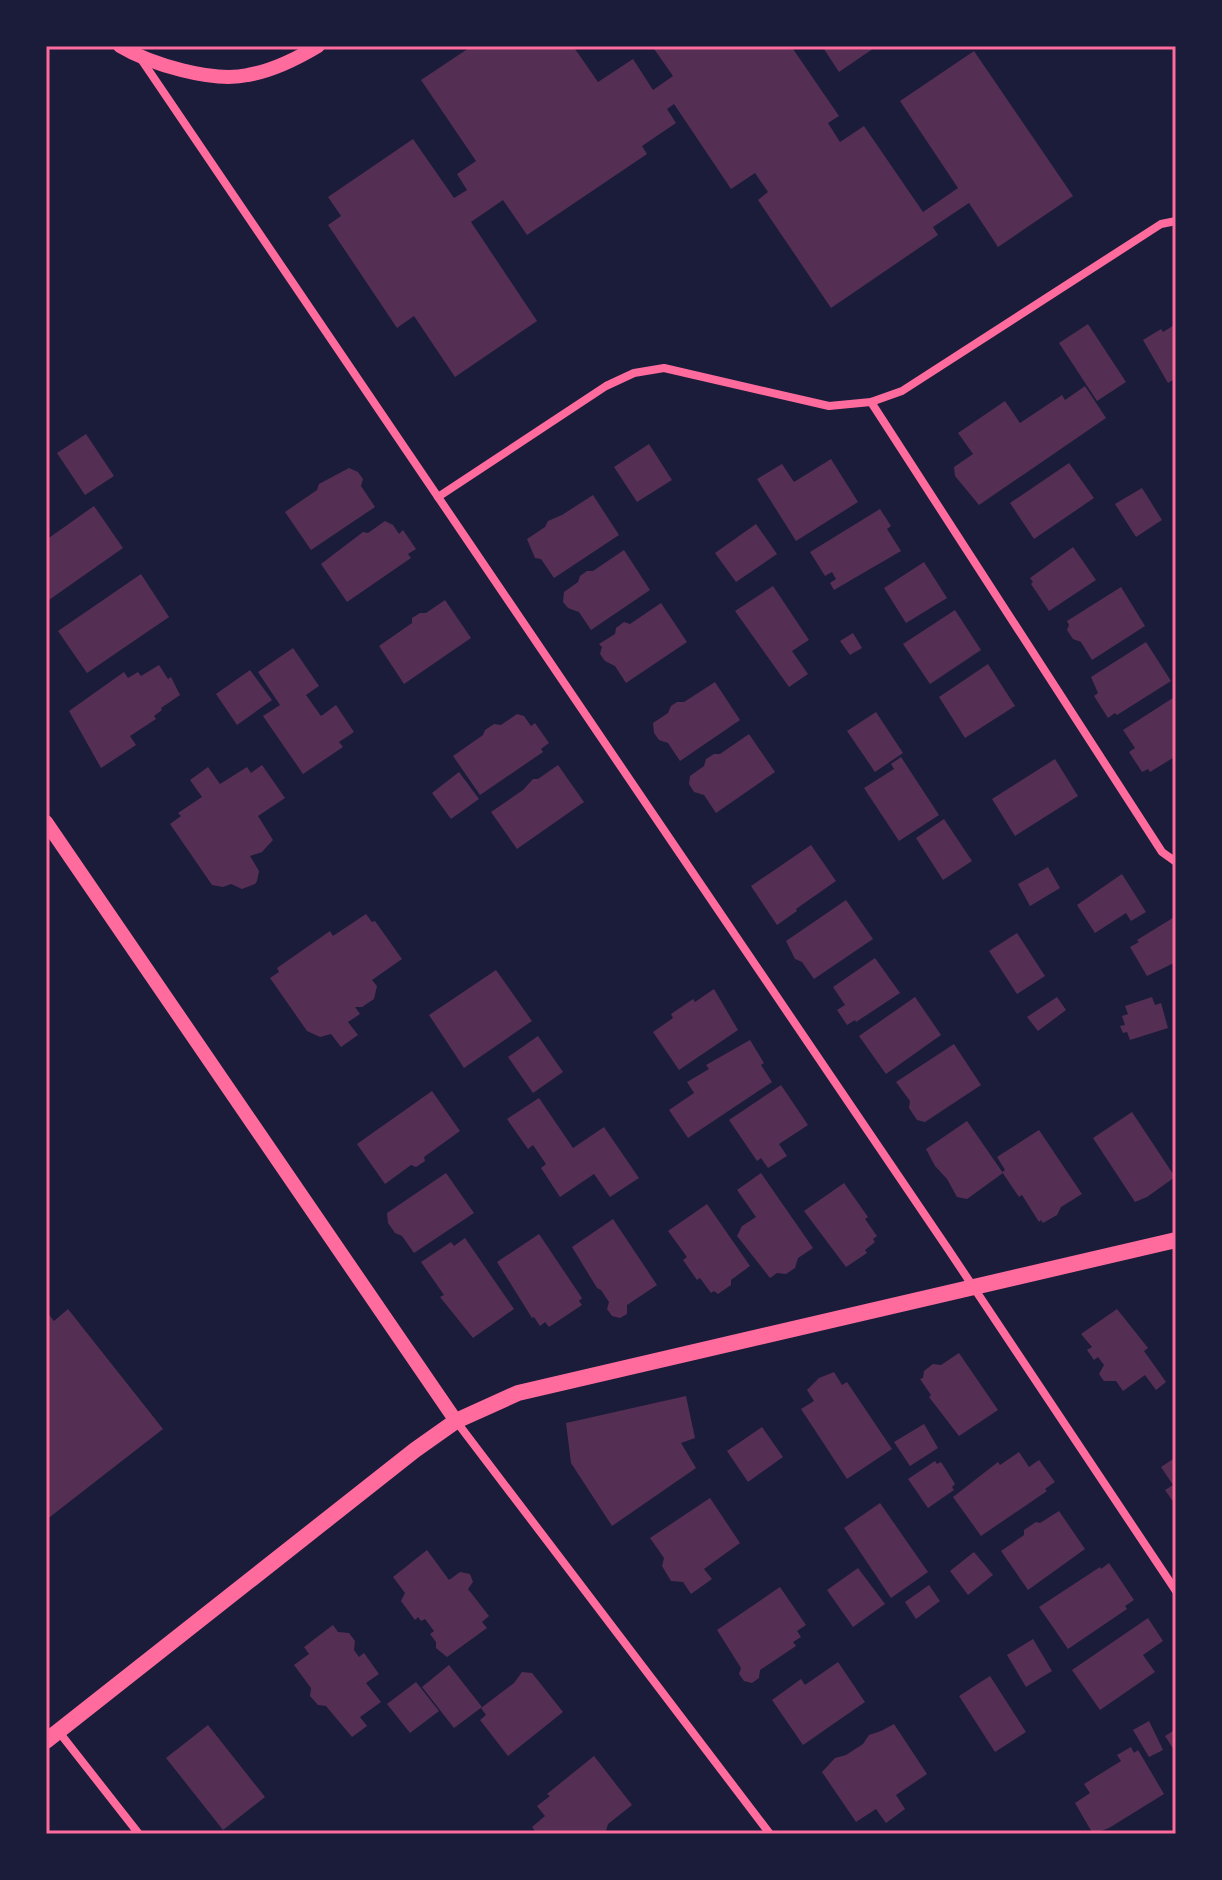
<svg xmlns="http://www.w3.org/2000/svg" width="1222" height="1880" viewBox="0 0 1222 1880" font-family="Arial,sans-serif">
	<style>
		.building { fill: #542f53 }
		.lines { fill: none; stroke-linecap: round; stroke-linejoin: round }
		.minor { stroke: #ff6b9d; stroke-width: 8 }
		.tertiary { stroke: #ff6b9d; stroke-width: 14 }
		.secondary { stroke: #ff6b9d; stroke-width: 16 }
		.neatline { fill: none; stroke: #ff6b9d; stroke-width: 3 }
	</style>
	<rect width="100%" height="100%" fill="#1b1b3a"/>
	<g class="building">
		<polygon points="472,46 573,46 598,82 633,59 653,90 673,76 652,46 791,46 839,116 828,123 840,142 864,126 923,212 958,188 900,101 974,51 1073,196 998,247 969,203 933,227 938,235 831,308 758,200 768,192 755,173 731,189 674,104 667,109 676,123 642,146 647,154 527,235 503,200 471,222 537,321 455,377 414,316 397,328 328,225 341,216 328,197 413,139 454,198 467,190 457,174 476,161 421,80"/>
		<polygon points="822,46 877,46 839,72"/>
		<polygon points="1088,324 1126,382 1097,401 1059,343"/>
		<polygon points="1176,324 1176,378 1168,383 1143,340 1161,329 1163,332"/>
		<polygon points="1085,386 1106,418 979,505 955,476 954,467 973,454 958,433 1005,401 1020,423 1062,395 1065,400"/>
		<polygon points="86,434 114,476 85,495 57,453"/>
		<polygon points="649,444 672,480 637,502 614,467"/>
		<polygon points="831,459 858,502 796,541 757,479 782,464 794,482"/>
		<polygon points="1069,463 1094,498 1034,539 1010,503"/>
		<polygon points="349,468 358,472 363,479 361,486 375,507 311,550 285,512 317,490 319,484"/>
		<polygon points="1142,488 1162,520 1136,537 1115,504"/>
		<polygon points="593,495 619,535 554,578 541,559 535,558 527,539 545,527 548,521 562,515"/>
		<polygon points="94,506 123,548 46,602 46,540"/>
		<polygon points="880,509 891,526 887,529 901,551 834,590 830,583 836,579 832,572 825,576 810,552"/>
		<polygon points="385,521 393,525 399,534 403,530 416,549 408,554 411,558 347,602 321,564 363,532 368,533"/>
		<polygon points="756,524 777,554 736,582 715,553"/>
		<polygon points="1073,547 1096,580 1049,611 1031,584 1033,582 1030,578"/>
		<polygon points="624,550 650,590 591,630 579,612 568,608 563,602 564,592 578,582 580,576 587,571 593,571"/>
		<polygon points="924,562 947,598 906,623 884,588"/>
		<polygon points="141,574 169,617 87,673 58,631"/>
		<polygon points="773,586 809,640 792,651 808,674 789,687 735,611"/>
		<polygon points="1121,587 1145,626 1092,660 1081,642 1073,639 1067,630 1069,625 1067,621"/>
		<polygon points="445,600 471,638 404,684 379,646 412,623 412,618 420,613 426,613"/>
		<polygon points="661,603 687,642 626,683 615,666 605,661 600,654 602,647 599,644 615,634 616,628 624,622 630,624"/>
		<polygon points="955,610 981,650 930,684 903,644"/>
		<polygon points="853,633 862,648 850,655 840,641"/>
		<polygon points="1146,642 1171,681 1117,715 1115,713 1108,718 1094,696 1098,693 1091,677"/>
		<polygon points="293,648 319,686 306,695 321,716 336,705 354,732 339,742 343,747 303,774 263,716 280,705 258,672"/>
		<polygon points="988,664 1015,706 965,738 939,697"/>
		<polygon points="159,665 168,679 171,677 180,695 161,708 162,710 154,716 156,719 130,736 136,745 101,768 69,711 124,672 128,678 138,672 141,676"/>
		<polygon points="250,670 272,700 237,725 216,694"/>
		<polygon points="715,682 740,720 680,761 668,743 659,740 654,733 653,723 668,713 671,706 677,702 684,702"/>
		<polygon points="1176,696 1176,756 1150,772 1148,769 1142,772 1129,752 1135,748 1123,730"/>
		<polygon points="876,712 903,753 875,772 847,731"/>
		<polygon points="517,714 524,716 531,726 535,723 549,743 541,749 543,752 480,795 453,756 483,735 485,730 494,724 501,725"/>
		<polygon points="749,734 775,772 716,813 704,795 694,792 689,784 690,776 704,766 706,759 714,754 720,754"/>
		<polygon points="901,757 939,815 899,841 864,788 894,769 891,764"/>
		<polygon points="1055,759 1078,796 1015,836 992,799"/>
		<polygon points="262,765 285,798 258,816 273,840 262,852 250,856 259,871 257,881 255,884 242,889 231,884 223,887 212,885 170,824 181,816 178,813 202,797 190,780 208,767 220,784 247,767 251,773"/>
		<polygon points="558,765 584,802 517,849 491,812 523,790 533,779 538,779"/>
		<polygon points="459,772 479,799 451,819 432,793"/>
		<polygon points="944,819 972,861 943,880 916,838"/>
		<polygon points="811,845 836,881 796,909 797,911 777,925 751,886"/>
		<polygon points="1048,867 1060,888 1030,906 1018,884"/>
		<polygon points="1122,874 1146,912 1131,921 1126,913 1095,933 1077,905"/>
		<polygon points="846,900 873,939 814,979 802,962 795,959 786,941"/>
		<polygon points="366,914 372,922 375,921 402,959 372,980 377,986 374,999 362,1007 355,1007 360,1014 348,1022 358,1035 341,1047 331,1034 320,1037 307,1031 270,978 279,972 277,968 330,931 333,936"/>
		<polygon points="1176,916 1176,962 1147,976 1130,947 1139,942 1137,940"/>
		<polygon points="1017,933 1045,976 1017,994 989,951"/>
		<polygon points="875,958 900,993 856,1022 855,1020 847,1025 837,1010 845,1005 833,987"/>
		<polygon points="496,970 532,1021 464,1068 429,1015"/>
		<polygon points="714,989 738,1030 679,1070 653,1032 673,1018 671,1014 693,999 695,1002"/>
		<polygon points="915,997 941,1035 886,1074 859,1036"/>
		<polygon points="1057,997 1066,1010 1038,1031 1027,1017"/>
		<polygon points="1152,997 1155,1005 1161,1003 1168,1028 1130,1040 1127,1032 1123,1033 1120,1026 1125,1025 1122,1016 1128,1014 1125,1006"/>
		<polygon points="538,1036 563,1072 533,1093 508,1057"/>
		<polygon points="750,1040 764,1063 761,1065 772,1082 688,1138 669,1110 694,1093 687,1082 709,1069 706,1065"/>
		<polygon points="954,1044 981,1085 925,1122 917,1120 909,1108 910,1101 896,1082"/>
		<polygon points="781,1085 808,1125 779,1144 787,1156 768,1168 761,1158 757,1161 729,1120"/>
		<polygon points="432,1091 460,1131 424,1157 425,1161 416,1167 411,1165 385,1184 357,1144"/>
		<polygon points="539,1098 573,1148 604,1127 639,1178 610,1197 594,1174 560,1197 541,1168 546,1164 533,1145 528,1149 507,1119"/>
		<polygon points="1132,1112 1175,1177 1147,1197 1135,1202 1093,1138"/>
		<polygon points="967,1121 1003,1173 967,1199 957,1197 947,1179 935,1166 926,1149"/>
		<polygon points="1039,1130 1082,1194 1061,1207 1057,1215 1043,1223 1041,1220 1039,1222 1022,1195 1019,1197 1002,1172 1005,1170 997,1157"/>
		<polygon points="446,1173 474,1213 414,1253 402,1236 395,1233 388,1223 387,1213"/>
		<polygon points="761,1173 813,1248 798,1258 795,1268 786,1274 777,1273 770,1278 737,1236 742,1226 756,1217 737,1190"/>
		<polygon points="844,1183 868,1217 865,1219 877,1236 873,1239 875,1242 865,1250 867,1253 846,1267 804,1211"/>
		<polygon points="707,1204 750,1266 731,1280 731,1285 718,1294 714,1291 711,1293 700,1278 697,1280 683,1260 687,1257 668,1231"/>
		<polygon points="613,1219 657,1285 627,1305 627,1314 620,1318 612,1316 607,1309 609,1302 601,1290 597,1288 572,1247"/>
		<polygon points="539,1234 582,1298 579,1301 582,1305 549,1327 545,1322 540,1326 534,1317 532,1318 497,1262"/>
		<polygon points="465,1238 514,1309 473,1338 440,1297 444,1295 421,1262 451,1242 454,1246"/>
		<polygon points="68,1309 163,1429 46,1520 46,1311 54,1321"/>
		<polygon points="1117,1309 1148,1348 1144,1351 1166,1382 1156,1390 1145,1375 1123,1391 1116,1381 1104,1381 1099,1374 1104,1365 1098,1357 1094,1360 1087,1350 1092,1347 1081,1334"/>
		<polygon points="959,1353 998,1410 959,1436 929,1397 931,1395 920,1379 923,1378 924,1371 933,1364 941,1365"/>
		<polygon points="834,1372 842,1385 847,1382 892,1449 847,1479 801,1409 814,1401 807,1390 819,1378"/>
		<polygon points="686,1396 695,1438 681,1443 696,1468 612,1526 571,1463 566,1423"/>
		<polygon points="924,1424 938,1448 910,1466 894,1442"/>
		<polygon points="762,1427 783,1457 748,1482 727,1451"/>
		<polygon points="1019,1452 1029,1467 1039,1460 1055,1482 1045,1489 1047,1491 981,1536 953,1497 998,1462 1000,1465"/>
		<polygon points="1176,1457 1176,1506 1165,1490 1173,1485 1161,1467"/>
		<polygon points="935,1461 937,1464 941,1462 955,1484 952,1487 954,1490 928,1508 908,1479"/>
		<polygon points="710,1498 740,1543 704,1569 712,1579 691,1594 683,1582 671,1581 662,1566 664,1558 650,1538"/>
		<polygon points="880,1503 928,1572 891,1598 844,1528"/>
		<polygon points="1059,1511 1085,1549 1028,1590 1001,1551 1024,1535 1024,1530 1036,1522 1040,1523"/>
		<polygon points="427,1550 449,1580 460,1572 470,1574 473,1582 468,1589 489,1616 482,1622 487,1628 447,1657 436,1648 436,1642 430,1634 434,1631 425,1619 421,1621 418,1617 415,1620 401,1601 405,1593 393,1577"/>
		<polygon points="974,1552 993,1575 968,1595 950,1571"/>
		<polygon points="1109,1563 1134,1600 1125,1606 1127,1609 1068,1649 1039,1607 1100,1567 1101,1569"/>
		<polygon points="858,1568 885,1604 853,1627 827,1590"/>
		<polygon points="929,1585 940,1601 916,1619 905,1602"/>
		<polygon points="780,1587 806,1625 797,1631 801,1637 793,1642 796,1646 760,1670 759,1678 752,1683 744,1681 739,1674 741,1668 717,1630"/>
		<polygon points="1148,1618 1163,1641 1143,1655 1155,1672 1100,1710 1072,1670"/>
		<polygon points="333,1625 338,1632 349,1633 355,1641 354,1650 359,1657 364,1653 379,1674 366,1683 381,1702 360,1717 367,1726 352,1737 326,1706 318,1705 310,1696 311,1688 294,1665 309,1654 304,1647"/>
		<polygon points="1033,1639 1052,1671 1026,1687 1007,1655"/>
		<polygon points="838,1662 865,1702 803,1745 772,1700 801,1679 805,1685"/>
		<polygon points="449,1665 482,1707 454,1728 422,1687"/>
		<polygon points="522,1672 532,1673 563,1712 508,1756 480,1720 486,1715 481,1708 514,1683"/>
		<polygon points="990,1676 1026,1732 995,1752 959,1696"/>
		<polygon points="416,1682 439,1711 410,1733 387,1704"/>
		<polygon points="1149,1721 1163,1750 1149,1757 1133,1730"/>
		<polygon points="894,1724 927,1774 896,1795 905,1809 886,1823 876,1809 856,1822 822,1772 835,1758 846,1755 863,1744 869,1735 881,1731"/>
		<polygon points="208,1725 265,1797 223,1830 166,1758"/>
		<polygon points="1176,1729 1176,1753 1165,1736"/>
		<polygon points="1131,1747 1134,1753 1138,1750 1164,1794 1109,1828 1093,1834 1075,1803 1090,1793 1084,1784 1121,1761 1117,1755"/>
		<polygon points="594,1756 632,1805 608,1824 605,1834 537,1834 532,1827 545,1816 537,1806 550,1796 547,1794"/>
	</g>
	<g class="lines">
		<g class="minor">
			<polyline points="141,59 948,1249 1176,1591"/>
			<polyline points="871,402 1162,852 1176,862"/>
			<polyline points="438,497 606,386 634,373 664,368 829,406 871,402 902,391 1161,224 1176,221"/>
			<polyline points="456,1421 770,1834"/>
			<polyline points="59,1732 139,1834"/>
		</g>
		<g class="tertiary">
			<path d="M120 46C150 64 213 83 248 75 271 71 298 58 318 46"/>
			<polyline points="46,822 456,1421"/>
		</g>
		<polyline class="secondary" points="46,1741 415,1450 456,1421 518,1393 1176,1240"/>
	</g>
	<rect width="1222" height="1880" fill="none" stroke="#1b1b3a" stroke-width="96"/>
	<rect x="48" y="48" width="1126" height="1784" class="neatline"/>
</svg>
